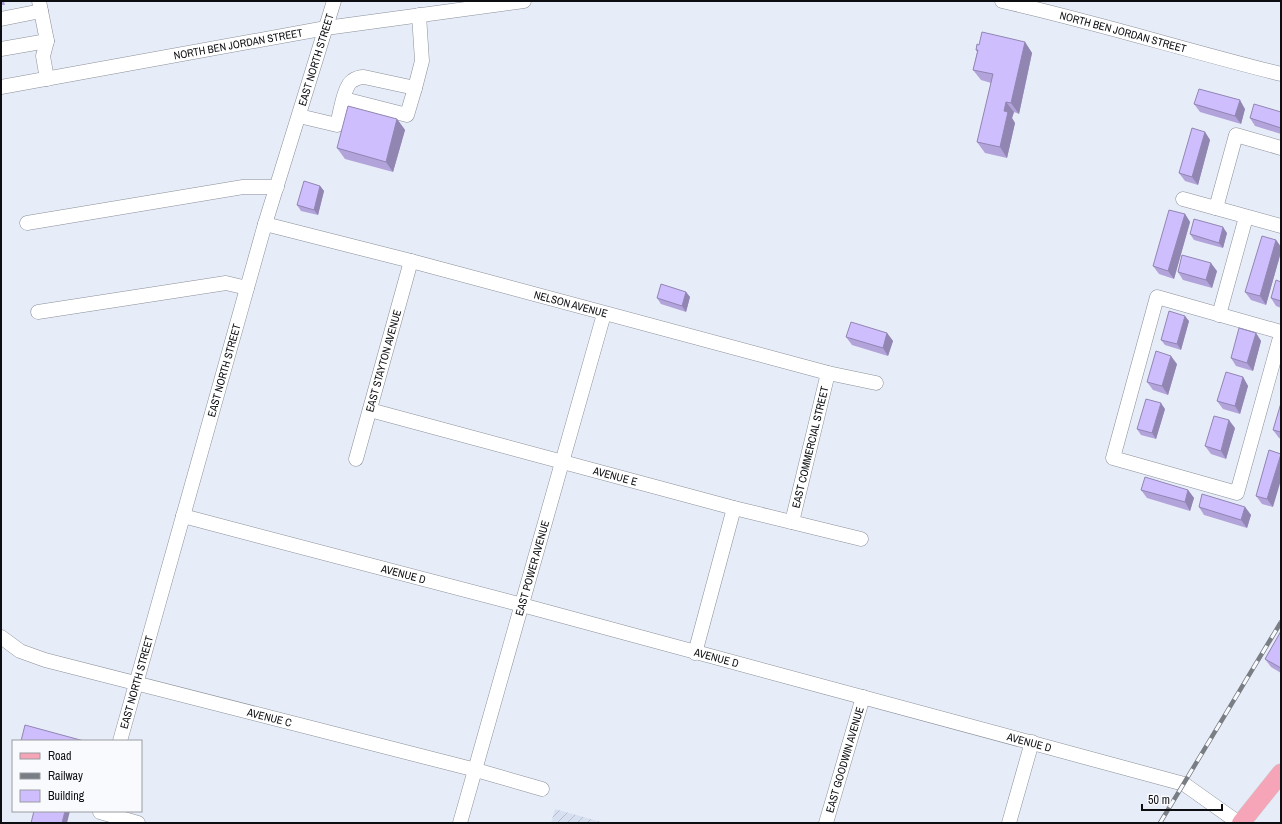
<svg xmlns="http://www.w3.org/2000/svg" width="1282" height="824" viewBox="0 0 1282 824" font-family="'Archivo Narrow',sans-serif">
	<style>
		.industrial { fill: url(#industrial-furrows) }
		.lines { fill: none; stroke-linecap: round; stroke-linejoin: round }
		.minor-casing { stroke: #8a8f99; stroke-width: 15 }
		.major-casing { stroke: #cacacb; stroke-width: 19 }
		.minor { stroke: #fff; stroke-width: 14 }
		.major { stroke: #f6a4b7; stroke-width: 18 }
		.rail-casing { stroke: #797d84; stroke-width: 4.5 }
		.rail { stroke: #f8fafe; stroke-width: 3; stroke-dasharray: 9; stroke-linecap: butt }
		.wall { fill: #b2a3da }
		.shaded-wall { fill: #9185b2 }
		.building { fill: #cfbefe; stroke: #9185b2 }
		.labels { text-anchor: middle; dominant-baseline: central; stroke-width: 3.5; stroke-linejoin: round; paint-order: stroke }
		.street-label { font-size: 11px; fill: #0d0e12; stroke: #f8fafe }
	</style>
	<defs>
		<pattern id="industrial-furrows" width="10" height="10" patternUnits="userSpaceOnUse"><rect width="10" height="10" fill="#d7e0f1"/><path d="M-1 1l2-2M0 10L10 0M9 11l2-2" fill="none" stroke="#b7bfce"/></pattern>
	</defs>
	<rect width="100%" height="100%" fill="#e7edf8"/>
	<polygon class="industrial" points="555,809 605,823 551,823"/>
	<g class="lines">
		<g class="minor-casing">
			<g id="minor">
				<path id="s1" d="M1002 1C1096 22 1188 51 1281 74"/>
				<polyline points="41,11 47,41 43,56 47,79"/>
				<polyline points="1,19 41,11 39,1"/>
				<polyline points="1,49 47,41"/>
				<path id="s2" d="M1 87 326 28 524 1"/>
				<polyline points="344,99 407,115 415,88"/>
				<path d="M299 116 337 125C340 114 344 86 352 81 356 78 360 77 364 77L415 88 422 61 419 15"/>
				<polyline points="1183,199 1281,226"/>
				<polyline points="1216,208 1236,135 1281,148"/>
				<polyline points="27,223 243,187 277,187"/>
				<path id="s3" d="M265 224 411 261 828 373 876 383"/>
				<polyline points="38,312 226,283 247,288"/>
				<polyline points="1219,315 1246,217"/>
				<polyline points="1281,332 1157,297 1113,458 1237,493 1281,334"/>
				<path id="s4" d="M370 410 734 508 861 539"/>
				<path id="s5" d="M356 459 411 261"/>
				<path id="s6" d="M183 516 522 605 1184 784 1239 823"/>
				<path id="s7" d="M792 522 828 373"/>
				<path id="s8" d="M1 637 20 651 45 660 476 770 542 789"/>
				<polyline points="695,653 734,508"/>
				<path id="s9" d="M120 741 265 224 334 1"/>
				<polyline points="100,812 138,823"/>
				<path id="s10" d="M460 823 604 314"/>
				<path id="s11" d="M826 823 863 697"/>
				<polyline points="1009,823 1032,742"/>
			</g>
		</g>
		<g class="major-casing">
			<polyline id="major" points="1241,823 1281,773"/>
		</g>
		<use href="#minor" class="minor"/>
		<use href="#major" class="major"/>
		<g class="rail-casing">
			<polyline id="rail" points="1160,823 1281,622"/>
		</g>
		<use href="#rail" class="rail"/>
	</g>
	<g class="wall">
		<polygon points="1,1 4,1 5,5 1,5"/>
		<polygon points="1025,42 1032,53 1019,114 1014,112 1012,118 1015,123 1007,158 985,153 977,142 991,83 981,80 973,70 977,52 976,50 979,45"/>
		<polygon points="1194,104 1245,109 1241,124 1200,112"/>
		<polygon points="1281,112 1281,134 1255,126 1250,118"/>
		<polygon points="397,119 405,130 393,172 345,159 337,148"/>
		<polygon points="1205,132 1210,140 1198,185 1185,181 1179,173"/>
		<polygon points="320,186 324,191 318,215 301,211 297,205"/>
		<polygon points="1185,214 1190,222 1174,279 1159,274 1153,266"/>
		<polygon points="1227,233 1223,248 1194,240 1190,234"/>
		<polygon points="1276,240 1281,247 1281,252 1266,305 1251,300 1245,292"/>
		<polygon points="1217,271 1212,288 1183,280 1178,272"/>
		<polygon points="1281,282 1281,308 1276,306 1271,298"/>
		<polygon points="686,292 690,297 686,312 661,304 657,298"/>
		<polygon points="1189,321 1181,350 1165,345 1161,340"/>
		<polygon points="887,333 893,341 888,356 852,345 846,337"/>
		<polygon points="1256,333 1261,341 1253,371 1236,366 1231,358"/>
		<polygon points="1177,364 1168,395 1153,390 1147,382"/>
		<polygon points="1243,377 1248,386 1240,414 1223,409 1217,401"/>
		<polygon points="1281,403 1281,439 1279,438 1273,430"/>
		<polygon points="1165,409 1156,439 1141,435 1137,429"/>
		<polygon points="1235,428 1226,459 1211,454 1205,446"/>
		<polygon points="1269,450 1273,507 1262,504 1256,496"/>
		<polygon points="1141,490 1188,490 1194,498 1190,511 1147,498"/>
		<polygon points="1199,507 1245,507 1251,515 1247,528 1204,515"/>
		<polygon points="1281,631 1281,673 1271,667 1265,659"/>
	</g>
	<g class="shaded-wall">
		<polygon points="1025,42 1032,53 1019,114 1011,103"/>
		<polygon points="1240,100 1245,109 1241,124 1235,116"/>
		<polygon points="1006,102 1014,112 1012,118 1015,123 1007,158 1000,147 1004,111"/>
		<polygon points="397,119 405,130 393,172 386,162"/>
		<polygon points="1205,132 1210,140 1198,185 1192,177"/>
		<polygon points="320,186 324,191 318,215 314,210"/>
		<polygon points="1185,214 1190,222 1174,279 1168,271"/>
		<polygon points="1223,227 1227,233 1223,248 1219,243"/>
		<polygon points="1276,240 1281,247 1281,252 1266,305 1260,296"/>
		<polygon points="1211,263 1217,271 1212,288 1206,280"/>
		<polygon points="686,292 690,297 686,312 682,306"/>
		<polygon points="1185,316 1189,321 1181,350 1177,344"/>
		<polygon points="887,333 893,341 888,356 883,348"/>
		<polygon points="1256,333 1261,341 1253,371 1247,363"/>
		<polygon points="1171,356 1177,364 1168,395 1162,386"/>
		<polygon points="1243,377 1248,386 1240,414 1235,406"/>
		<polygon points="1161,403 1165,409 1156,439 1152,433"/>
		<polygon points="1229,420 1235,428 1226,459 1221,451"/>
		<polygon points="1281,454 1281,480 1273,507 1267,499"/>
		<polygon points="1188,490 1194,498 1190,511 1185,502"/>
		<polygon points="1245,507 1251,515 1247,528 1241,520"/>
		<polygon points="65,811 70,811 67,823 62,823"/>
	</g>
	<g class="building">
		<polygon points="982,32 1025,42 1011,103 1006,102 1004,111 1008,112 1000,147 977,142 993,74 973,70 978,50 976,50 977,44 979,45"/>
		<polygon points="1199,89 1240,100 1235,116 1194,104"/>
		<polygon points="1254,104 1281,112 1281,128 1250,118"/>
		<polygon points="348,106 397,119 386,162 337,148"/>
		<polygon points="1192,128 1205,132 1192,177 1179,173"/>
		<polygon points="304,181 320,186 314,210 297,205"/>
		<polygon points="1169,210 1185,214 1168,271 1153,266"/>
		<polygon points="1194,219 1223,227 1219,243 1190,234"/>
		<polygon points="1262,236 1276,240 1260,296 1245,292"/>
		<polygon points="1182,255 1211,263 1206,280 1178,272"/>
		<polygon points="1276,280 1281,282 1281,301 1271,298"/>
		<polygon points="661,284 686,292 682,306 657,298"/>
		<polygon points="1169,311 1185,316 1177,344 1161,340"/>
		<polygon points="851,322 887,333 883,348 846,337"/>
		<polygon points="1239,328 1256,333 1247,363 1231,358"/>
		<polygon points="1156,351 1171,356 1162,386 1147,382"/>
		<polygon points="1226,372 1243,377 1235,406 1217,401"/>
		<polygon points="1146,399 1161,403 1152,433 1137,429"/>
		<polygon points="1281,403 1281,432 1273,430"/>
		<polygon points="1214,416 1229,420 1221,451 1205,446"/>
		<polygon points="1269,450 1281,454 1267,499 1256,496"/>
		<polygon points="1145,477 1188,490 1185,502 1141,490"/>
		<polygon points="1202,494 1245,507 1241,520 1199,507"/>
		<polygon points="1281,631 1281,668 1265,659"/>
		<polygon points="25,725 84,741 21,741"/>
		<polygon points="34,811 65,811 62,823 31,823"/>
	</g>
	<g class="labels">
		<g class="street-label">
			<text stroke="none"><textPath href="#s1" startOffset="125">NORTH BEN JORDAN STREET</textPath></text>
			<text stroke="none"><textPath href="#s2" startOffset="241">NORTH BEN JORDAN STREET</textPath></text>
			<text stroke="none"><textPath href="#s9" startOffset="709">EAST NORTH STREET</textPath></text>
			<text stroke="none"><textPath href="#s3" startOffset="316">NELSON AVENUE</textPath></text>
			<text stroke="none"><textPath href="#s5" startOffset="102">EAST STAYTON AVENUE</textPath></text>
			<text stroke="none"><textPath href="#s9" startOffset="385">EAST NORTH STREET</textPath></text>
			<text stroke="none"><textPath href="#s7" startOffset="77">EAST COMMERCIAL STREET</textPath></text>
			<text stroke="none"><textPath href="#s4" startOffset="254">AVENUE E</textPath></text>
			<text stroke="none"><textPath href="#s10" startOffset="265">EAST POWER AVENUE</textPath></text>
			<text stroke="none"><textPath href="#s6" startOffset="228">AVENUE D</textPath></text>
			<text stroke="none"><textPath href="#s6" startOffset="552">AVENUE D</textPath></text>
			<text stroke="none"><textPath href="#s9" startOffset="61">EAST NORTH STREET</textPath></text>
			<text stroke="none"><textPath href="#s8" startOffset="282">AVENUE C</textPath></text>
			<text stroke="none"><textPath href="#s6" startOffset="876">AVENUE D</textPath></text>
			<text stroke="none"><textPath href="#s11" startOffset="66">EAST GOODWIN AVENUE</textPath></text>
		</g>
	</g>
	<rect width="1282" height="824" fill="none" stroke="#0d0e12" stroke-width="4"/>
	<rect x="12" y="740" width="130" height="72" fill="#f8fafe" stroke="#9a9ca0"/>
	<rect x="20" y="753" width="20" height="6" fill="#f6a4b7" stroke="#9a9ca0"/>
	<text x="48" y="760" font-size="12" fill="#0d0e12">Road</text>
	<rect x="20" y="773" width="20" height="6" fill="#797d84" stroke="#9a9ca0"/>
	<text x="48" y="780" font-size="12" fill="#0d0e12">Railway</text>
	<rect x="20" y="790" width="20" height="12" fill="#cfbefe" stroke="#9a9ca0"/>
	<text x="48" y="800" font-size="12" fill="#0d0e12">Building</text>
	<path d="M1142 804v6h80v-6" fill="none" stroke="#0d0e12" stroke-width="2"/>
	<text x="1148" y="804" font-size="12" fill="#0d0e12" stroke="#f8fafe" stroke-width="3" paint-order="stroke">50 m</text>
</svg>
